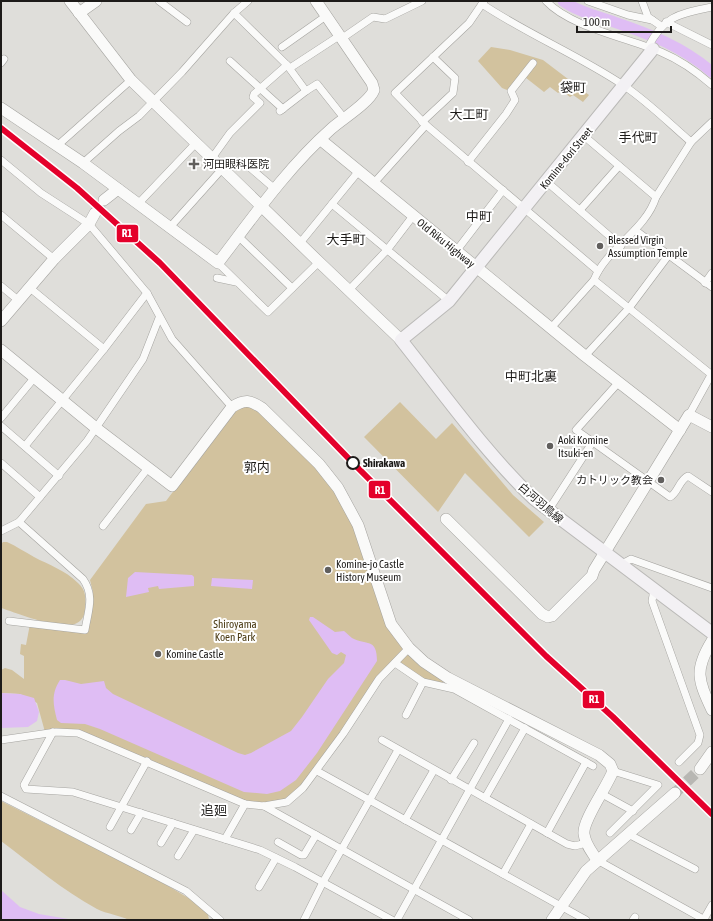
<svg xmlns="http://www.w3.org/2000/svg" width="713" height="921" viewBox="0 0 713 921" font-family="'Asap Condensed','Noto Sans JP',sans-serif">
	<style>
		.green { fill: #d2c29e }
		.water { fill: #dfbdf4 }
		.lines { fill: none; stroke-linecap: round; stroke-linejoin: round }
		.river { stroke: #dfbdf4; stroke-width: 11 }
		.secondary-tunnel { stroke: #b8b7b3; stroke-width: 11; stroke-dasharray: 11 5.5; stroke-linecap: butt }
		.street-casing { stroke: #a5a4a0; stroke-width: 8 }
		.secondary-casing { stroke: #a5a4a0; stroke-width: 12 }
		.primary-casing { stroke: #bab9b7; stroke-width: 14 }
		.street { stroke: #fafaf9; stroke-width: 7 }
		.secondary { stroke: #fafaf9; stroke-width: 11 }
		.primary { stroke: #f3f1f4; stroke-width: 12 }
		.rail-1-casing { stroke: #fff; stroke-width: 9 }
		.rail-1 { stroke: #e4002b; stroke-width: 6 }
		.poi-dot { fill: #615f5d; stroke: #fff; stroke-width: 1.5 }
		.stop-dot { fill: #fff; stroke: #1d1b19; stroke-width: 2 }
		.labels { text-anchor: middle; dominant-baseline: central; stroke-width: 4; stroke-linejoin: round; paint-order: stroke }
		.street-label { font-size: 11px; fill: #1d1b19; stroke: #fff }
		.poi-label { font-size: 11px; fill: #1d1b19; stroke: #fff; text-anchor: start }
		.stop-label { font-size: 11px; font-weight: bold; fill: #1d1b19; stroke: #fff; text-anchor: start }
		.park-label { font-size: 11px; fill: #493911; stroke: #fff }
		.quarter-label { font-size: 13px; fill: #1d1b19; stroke: #fff }
		.line-badge { stroke: #fff; stroke-width: 1.5 }
		.badge-label { font-size: 11px; text-anchor: middle; font-weight: bold; fill: #fff }
	</style>
	<rect width="100%" height="100%" fill="#dfdeda"/>
	<g class="green">
		<polygon points="491,47 510,50 543,60 589,95 583,102 573,95 570,97 562,91 558,93 550,87 544,92 521,74 507,90 502,88 478,61"/>
		<polygon points="400,402 436,439 452,423 513,495 544,522 529,537 465,473 438,512 364,437"/>
		<path d="M252 406 315 466 346 507 403 647V652L307 782C302 787 296 794 290 798 276 806 257 803 242 800L89 734 78 730 45 732 37 703 20 694 1 693V670L5 668 12 670 24 679V656L20 654 21 644 26 645 30 624 87 631 93 592 90 580 146 504 166 501 235 410 240 407Z"/>
		<path d="M3 542H7C16 546 25 552 34 557 49 565 65 570 78 583 86 590 86 598 85 608 85 614 83 620 77 623 63 632 17 613 1 608V544Z"/>
		<polygon points="407,654 444,680 442,684 423,680 398,661"/>
		<path d="M1 801 158 880 207 909 209 920H129C119 915 107 914 97 909 62 890 32 864 1 841Z"/>
	</g>
	<g class="water">
		<polygon points="135,572 192,575 194,577 194,586 159,589 158,586 148,588 149,592 126,597 128,578"/>
		<polygon points="212,578 253,580 252,589 211,586"/>
		<path d="M310 617H313L335 632 344 631C347 633 349 636 352 638 366 646 377 637 377 661L317 753 296 780 280 791 267 794 244 792 100 729 85 724 61 723 57 720C53 704 51 694 60 680H65L81 684 104 681 106 688 113 694 238 753 245 755 251 753 291 731 302 717 328 679 344 663 346 655 341 652 337 655 332 653 309 620Z"/>
		<polygon points="1,693 20,694 34,698 39,712 37,721 28,727 1,728"/>
		<polygon points="1,890 20,907 39,914 74,920 1,920"/>
	</g>
	<g class="lines">
		<path class="river" d="M563 1C578 12 598 16 614 22 650 34 683 47 712 72"/>
		<g class="secondary-tunnel">
			<polyline points="95,213 104,200"/>
			<polyline points="675,793 700,769"/>
		</g>
		<g class="street-casing">
			<g id="street">
				<polyline points="159,1 187,22"/>
				<polyline points="484,1 469,23 395,93 426,125 598,271"/>
				<path d="M546 1C570 27 628 38 661 52 680 60 697 72 712 85"/>
				<polyline points="588,1 628,15 652,20"/>
				<polyline points="642,1 648,17 661,26"/>
				<path d="M482 4C527 34 578 55 623 85 647 101 669 123 691 142"/>
				<polyline points="234,13 287,65 306,91"/>
				<polyline points="666,22 712,45"/>
				<polyline points="341,39 373,17 385,19 422,1"/>
				<polyline points="282,47 326,16"/>
				<path d="M648 47C665 15 679 14 712 7"/>
				<polyline points="230,61 283,109"/>
				<polyline points="1,63 4,59"/>
				<polyline points="290,68 339,36"/>
				<polyline points="280,111 306,91 317,84 344,118"/>
				<polyline points="422,122 453,93 455,78 433,57"/>
				<polyline points="584,136 656,197"/>
				<polyline points="57,146 131,80"/>
				<polyline points="212,158 230,133 260,103 253,97 254,94 287,65"/>
				<polyline points="1,160 41,193 89,224 147,293 172,339 232,407"/>
				<polyline points="468,162 506,114 515,100 511,91 533,63"/>
				<polyline points="83,163 119,131 139,116 182,72 234,13 248,1"/>
				<polyline points="221,167 226,162 247,165 276,190"/>
				<polyline points="547,182 621,246"/>
				<polyline points="373,184 426,125"/>
				<polyline points="138,204 196,143"/>
				<polyline points="332,204 449,301"/>
				<polyline points="580,210 619,166"/>
				<polyline points="1,215 54,259"/>
				<polyline points="171,226 222,169"/>
				<polyline points="635,230 712,287"/>
				<polyline points="238,236 292,288"/>
				<polyline points="300,243 358,172"/>
				<polyline points="457,250 503,190"/>
				<polyline points="218,263 268,312 319,262"/>
				<polyline points="217,278 236,282"/>
				<polyline points="594,280 712,375"/>
				<polyline points="705,283 712,273"/>
				<polyline points="1,286 18,300"/>
				<polyline points="30,288 104,349"/>
				<polyline points="349,290 387,250 413,216"/>
				<path d="M551 328 594 280C606 249 646 230 656 197L691 142 712 122"/>
				<polyline points="585,356 629,308 668,256"/>
				<path d="M619 382 576 430 670 497C678 493 679 480 688 476L712 492"/>
				<polyline points="689,415 711,375"/>
				<polyline points="1,418 35,377"/>
				<polyline points="1,426 59,476"/>
				<polyline points="25,446 104,349 147,293"/>
				<polyline points="1,463 40,497"/>
				<polyline points="548,511 592,443"/>
				<polyline points="103,526 148,468"/>
				<polyline points="1,531 19,522 87,441 143,359 159,318"/>
				<polyline points="620,565 631,559 712,588"/>
				<polyline points="654,590 652,601 700,735 698,743 679,762"/>
				<path d="M9 621 85 630C88 611 95 596 83 579L19 522"/>
				<polyline points="395,663 423,682 454,689 593,766"/>
				<polyline points="406,715 423,682"/>
				<polyline points="53,732 24,785 26,789 73,792 260,850 295,867 392,920"/>
				<polyline points="1,740 56,732 78,733 245,804 264,806 287,802 303,788 343,734 379,679 409,648"/>
				<polyline points="382,740 567,844 575,846 586,843"/>
				<polyline points="317,771 586,920"/>
				<polyline points="451,780 474,743"/>
				<polyline points="602,794 633,811"/>
				<polyline points="1,796 186,891 220,920"/>
				<polyline points="485,798 525,728"/>
				<polyline points="264,806 469,920"/>
				<polyline points="405,820 434,770"/>
				<polyline points="110,827 147,761"/>
				<polyline points="131,830 141,813"/>
				<polyline points="547,833 586,762"/>
				<polyline points="610,833 658,785 613,771"/>
				<polyline points="628,834 695,869"/>
				<polyline points="225,839 245,804"/>
				<polyline points="278,842 301,855 304,855 316,835"/>
				<polyline points="161,843 173,823"/>
				<polyline points="178,856 194,830"/>
				<polyline points="597,860 705,920"/>
				<polyline points="503,874 531,824"/>
				<polyline points="259,887 276,858"/>
				<polyline points="704,919 712,905"/>
				<polyline points="304,920 323,882 398,750"/>
				<polyline points="397,920 509,719"/>
				<polyline points="633,920 635,917"/>
			</g>
		</g>
		<g class="secondary-casing">
			<g id="secondary">
				<polyline points="70,1 131,80 319,262 401,340"/>
				<polyline points="79,13 96,1"/>
				<path d="M1 108 83 163 218 263C253 217 288 167 331 129 342 119 369 103 374 90L372 83 316 1"/>
				<polyline points="321,140 585,356 680,430"/>
				<polyline points="104,200 118,189"/>
				<polyline points="1,321 54,259 89,224 95,213"/>
				<path d="M1 350 96 428 172 486 232 407C245 399 250 400 262 408L319 464 338 488 358 525 391 624 409 648 424 662 448 678 599 755 610 764 613 771C607 787 582 821 584 834 585 844 592 852 597 860"/>
				<polyline points="446,519 542,614 548,617 552,616 592,576 594,570 689,415 712,427"/>
				<path d="M712 641C694 670 698 680 712 710"/>
				<polyline points="700,769 712,752"/>
				<polyline points="552,920 586,871 675,793"/>
			</g>
		</g>
		<g class="primary-casing">
			<path id="primary" d="M653 49 449 301 401 340C444 394 484 451 534 499L712 633"/>
		</g>
		<use href="#street" class="street"/>
		<use href="#secondary" class="secondary"/>
		<use href="#primary" class="primary"/>
		<g class="rail-1-casing">
			<polyline id="rail-1" points="1,128 77,188 160,263 353,463 546,656 613,717 712,814"/>
		</g>
		<use href="#rail-1" class="rail-1"/>
	</g>
	<g class="poi-dot">
		<path d="M192 158h4v4h4v4h-4v4h-4v-4h-4v-4h4z"/>
		<circle cx="600" cy="246" r="4"/>
		<circle cx="550" cy="446" r="4"/>
		<circle cx="661" cy="480" r="4"/>
		<circle cx="328" cy="570" r="4"/>
		<circle cx="158" cy="654" r="4"/>
	</g>
	<circle class="stop-dot" cx="353" cy="463" r="6"/>
	<g class="labels">
		<g class="street-label">
			<text transform="translate(566 158) rotate(-51)">Komine-dori Street</text>
			<text transform="translate(446 243) rotate(39)">Old Riku Highway</text>
			<text transform="translate(541 503) rotate(41)">白河羽鳥線</text>
		</g>
		<g class="poi-label">
			<text x="203" y="164">河田眼科医院</text>
			<text x="608" y="240">Blessed Virgin<tspan x="608" dy="13">Assumption Temple</tspan></text>
			<text x="558" y="440">Aoki Komine<tspan x="558" dy="13">Itsuki-en</tspan></text>
			<text x="653" y="480" text-anchor="end">カトリック教会</text>
			<text x="336" y="564">Komine-jo Castle<tspan x="336" dy="13">History Museum</tspan></text>
			<text x="166" y="654">Komine Castle</text>
		</g>
		<g class="stop-label">
			<text x="363" y="463">Shirakawa</text>
		</g>
		<g class="park-label">
			<text x="235" y="624">Shiroyama<tspan x="235" dy="13">Koen Park</tspan></text>
		</g>
		<g class="quarter-label">
			<text x="573" y="87">袋町</text>
			<text x="469" y="114">大工町</text>
			<text x="638" y="137">手代町</text>
			<text x="479" y="216">中町</text>
			<text x="346" y="239">大手町</text>
			<text x="531" y="376">中町北裏</text>
			<text x="257" y="467">郭内</text>
			<text x="214" y="810">追廻</text>
		</g>
	</g>
	<g class="line-badge">
		<rect x="116" y="224" width="23" height="19" rx="4" fill="#e4002b"/>
		<rect x="368" y="480" width="23" height="19" rx="4" fill="#e4002b"/>
		<rect x="582" y="690" width="23" height="19" rx="4" fill="#e4002b"/>
	</g>
	<g class="badge-label">
		<text x="127" y="237">R1</text>
		<text x="380" y="494">R1</text>
		<text x="594" y="703">R1</text>
	</g>
	<rect width="713" height="921" fill="none" stroke="#1d1b19" stroke-width="4"/>
	<path d="M577 26v6h94v-6" fill="none" stroke="#1d1b19" stroke-width="2"/>
	<text x="583" y="26" font-size="12" fill="#1d1b19" stroke="#ffffff" stroke-width="3" paint-order="stroke">100 m</text>
</svg>
